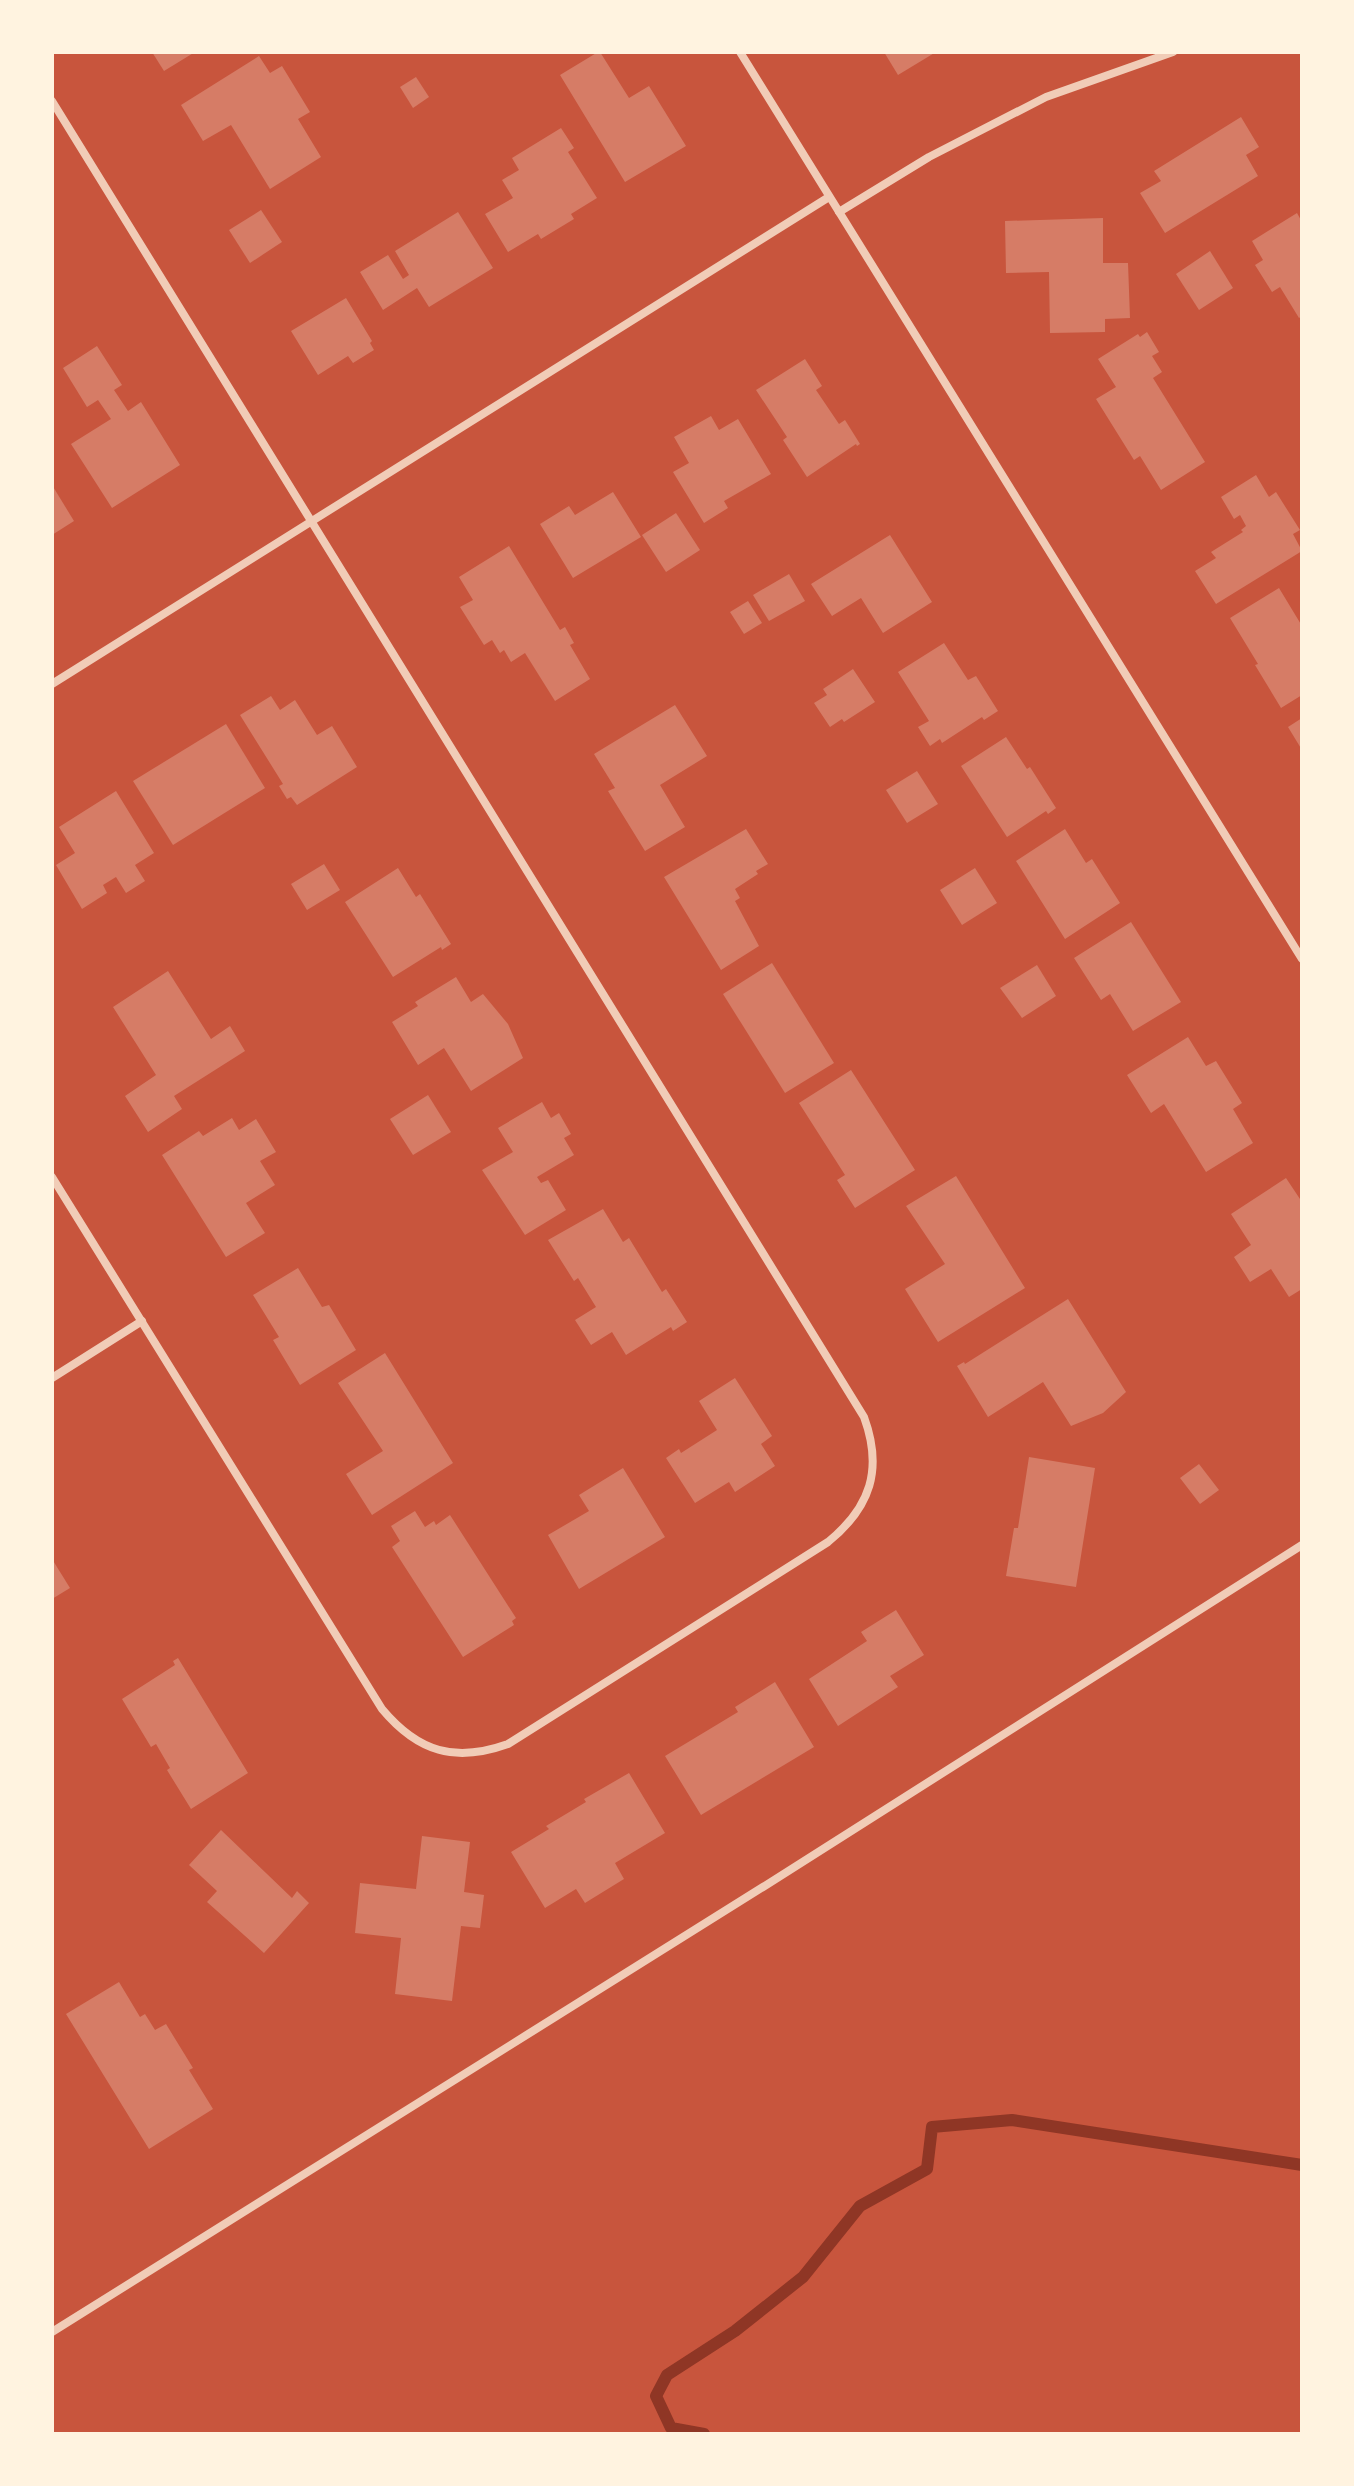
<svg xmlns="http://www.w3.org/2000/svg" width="1354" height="2486" viewBox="0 0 1354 2486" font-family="Lato,sans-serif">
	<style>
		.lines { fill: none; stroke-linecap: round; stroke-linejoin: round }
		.stream { stroke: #8f3625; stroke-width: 12 }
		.building { fill: #d67c66 }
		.minor { stroke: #f1ccb7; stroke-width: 8 }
	</style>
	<rect width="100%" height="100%" fill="#c8553d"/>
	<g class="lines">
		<polyline class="stream" points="704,2434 671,2428 656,2396 667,2375 735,2331 803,2277 860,2206 927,2169 932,2127 1012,2120 1302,2165"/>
	</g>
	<g class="building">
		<polygon points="152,52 195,52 164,71"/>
		<polygon points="598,52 600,52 629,98 649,86 686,146 625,182 560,75"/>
		<polygon points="884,52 936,52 898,75"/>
		<polygon points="259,56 270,73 282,66 310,112 298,119 321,157 270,189 231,125 203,141 181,105"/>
		<polygon points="416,77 429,97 413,108 400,87"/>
		<polygon points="1241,117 1259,147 1246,155 1258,176 1165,233 1140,193 1161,181 1154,171"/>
		<polygon points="561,128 574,148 568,152 597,198 571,214 574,219 541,239 538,234 508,252 485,214 513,198 502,180 519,170 512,158"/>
		<polygon points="261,210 282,242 250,263 229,230"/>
		<polygon points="458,212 493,268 429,307 417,288 383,310 360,272 388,255 403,279 409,275 395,251"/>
		<polygon points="1297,213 1302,222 1302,316 1299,318 1280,287 1272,292 1255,265 1263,260 1252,241"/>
		<polygon points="1103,218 1103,263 1128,263 1130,318 1105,319 1105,332 1050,333 1049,272 1006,273 1005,221"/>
		<polygon points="1210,251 1233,288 1199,310 1176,274"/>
		<polygon points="346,298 372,341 370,343 374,350 353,363 348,356 318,375 291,331"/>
		<polygon points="1147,332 1159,352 1152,356 1162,372 1153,378 1205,462 1161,490 1140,456 1134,460 1096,399 1116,387 1098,359 1138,334 1140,337"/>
		<polygon points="97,346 122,385 114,390 128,411 141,402 180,465 112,508 71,444 111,419 98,400 87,407 63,368"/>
		<polygon points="805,359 822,386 816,390 839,424 845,420 860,444 857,446 856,444 807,477 783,440 787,437 756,390"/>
		<polygon points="711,416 719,430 738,419 771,474 724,501 728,508 704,523 673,472 689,463 674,437"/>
		<polygon points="1256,475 1269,497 1276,492 1300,530 1293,534 1302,551 1216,604 1195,571 1216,558 1211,552 1243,532 1241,530 1246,526 1240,515 1234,519 1221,497"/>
		<polygon points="52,485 74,521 52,535"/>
		<polygon points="613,492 641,537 573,578 540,524 569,506 575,515"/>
		<polygon points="676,513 700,550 666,572 642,535"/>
		<polygon points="890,535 932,602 883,633 861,598 832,616 811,584"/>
		<polygon points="509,546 560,630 565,627 574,643 570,645 590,679 555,701 525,653 511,662 504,650 500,653 492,640 484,645 460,607 473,600 459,577"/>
		<polygon points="789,574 805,601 769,621 753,595"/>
		<polygon points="1279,588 1302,626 1302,695 1281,708 1255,665 1258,664 1230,618"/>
		<polygon points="748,601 762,623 744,634 730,612"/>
		<polygon points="944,643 968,680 976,676 998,711 984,720 982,717 942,743 940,739 930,746 918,727 929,721 898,672"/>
		<polygon points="853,669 875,702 844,722 842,719 830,727 814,703 827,695 823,689"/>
		<polygon points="271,696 280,710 295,700 317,735 332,726 357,767 297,805 291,797 287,799 279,786 283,784 240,715"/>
		<polygon points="675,705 707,756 660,785 685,827 645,851 608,791 615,788 594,754"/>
		<polygon points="1302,718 1302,750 1288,727"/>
		<polygon points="226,724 265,788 173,845 133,781"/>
		<polygon points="1006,737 1027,769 1030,767 1056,808 1048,814 1046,811 1007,837 961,766"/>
		<polygon points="917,771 938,804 907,823 886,790"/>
		<polygon points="116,791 154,853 135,865 145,881 126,893 116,877 103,885 107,893 82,909 56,865 75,853 59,827"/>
		<polygon points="746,829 768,864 756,871 758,874 735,889 740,898 735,901 759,946 721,970 664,877"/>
		<polygon points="1065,829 1086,863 1092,859 1120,903 1065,939 1016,861"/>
		<polygon points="324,864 340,890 307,910 291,884"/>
		<polygon points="398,868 416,897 420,894 451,944 442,950 441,947 393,977 345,902"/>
		<polygon points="975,868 997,903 962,925 940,890"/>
		<polygon points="1131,922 1181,1002 1133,1031 1110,994 1101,1000 1074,958"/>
		<polygon points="772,963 834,1063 785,1093 723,994"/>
		<polygon points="1037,965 1056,996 1022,1018 1000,988"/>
		<polygon points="168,971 211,1039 230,1026 245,1051 174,1096 182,1109 148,1132 125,1096 156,1075 113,1007"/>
		<polygon points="456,977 471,1002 483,994 508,1024 523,1058 471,1091 444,1048 418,1065 392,1022 418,1006 415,1002"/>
		<polygon points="1188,1037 1206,1066 1216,1061 1242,1103 1233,1109 1253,1143 1206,1172 1164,1104 1151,1113 1127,1075"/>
		<polygon points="851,1070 915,1170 855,1208 837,1180 845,1175 799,1103"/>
		<polygon points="428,1095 451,1132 413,1155 390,1119"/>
		<polygon points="542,1102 551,1118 559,1113 571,1134 564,1138 574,1155 537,1177 541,1183 548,1180 566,1210 525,1235 482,1170 513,1152 498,1128"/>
		<polygon points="232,1118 239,1130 256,1119 276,1152 260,1161 275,1185 246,1203 265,1233 226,1257 162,1155 199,1131 203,1136"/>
		<polygon points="956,1176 1025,1288 938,1342 905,1289 945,1264 906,1206"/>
		<polygon points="1286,1178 1302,1202 1302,1289 1289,1297 1271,1269 1250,1282 1234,1257 1251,1245 1231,1214"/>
		<polygon points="603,1209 623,1242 629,1238 662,1292 666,1289 687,1322 673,1331 671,1327 626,1355 612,1332 591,1345 575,1320 596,1307 578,1278 574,1281 548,1240"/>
		<polygon points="298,1268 322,1307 329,1305 356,1350 300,1385 273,1340 279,1337 253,1295"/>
		<polygon points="1068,1299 1126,1392 1103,1413 1071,1426 1043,1382 988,1417 957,1366 964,1362 965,1364"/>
		<polygon points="385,1353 453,1463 372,1515 346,1474 383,1451 338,1383"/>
		<polygon points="735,1378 772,1436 761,1444 775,1466 735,1492 729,1482 695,1503 666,1458 679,1449 681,1453 717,1430 699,1401"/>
		<polygon points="1029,1457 1095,1468 1076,1587 1006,1576 1014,1528 1018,1528"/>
		<polygon points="1199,1464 1219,1490 1200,1504 1180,1478"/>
		<polygon points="623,1468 665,1537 579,1589 548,1535 589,1511 579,1495"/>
		<polygon points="415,1511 425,1527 434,1521 436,1525 450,1515 516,1618 512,1621 514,1625 463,1657 392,1547 400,1541 391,1526"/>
		<polygon points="52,1559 70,1588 52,1599"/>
		<polygon points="896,1610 924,1655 890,1676 898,1687 838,1726 809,1679 867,1641 861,1632"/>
		<polygon points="178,1658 248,1773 191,1809 167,1770 170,1768 156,1744 151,1747 122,1699 175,1665 173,1661"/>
		<polygon points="775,1682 814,1747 701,1815 665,1756 738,1712 735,1707"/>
		<polygon points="629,1773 665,1833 615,1863 624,1879 585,1903 576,1889 545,1908 511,1852 549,1829 546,1826 586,1802 584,1799"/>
		<polygon points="221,1830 292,1898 297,1891 309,1903 264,1953 207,1902 217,1891 189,1865"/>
		<polygon points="422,1836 470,1842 464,1892 484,1895 480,1928 461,1926 452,2001 395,1994 401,1938 355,1933 360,1883 416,1889"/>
		<polygon points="119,1982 140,2017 145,2014 155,2030 166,2024 193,2068 189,2070 213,2109 149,2149 66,2014"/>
	</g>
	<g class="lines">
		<g class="minor">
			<polyline points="740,52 1302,959"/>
			<path d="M52 101 864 1417C883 1469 871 1507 828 1542L508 1744C455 1763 418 1752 382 1709L52 1177"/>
			<polyline points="839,212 929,157 1046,97 1173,52"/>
			<polyline points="52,684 829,197"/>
			<polyline points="52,1378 142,1321"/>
			<polyline points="52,2332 763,1887 1302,1545"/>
		</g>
	</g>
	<rect width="1354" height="2486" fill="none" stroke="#fff3e0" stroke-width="108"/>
</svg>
